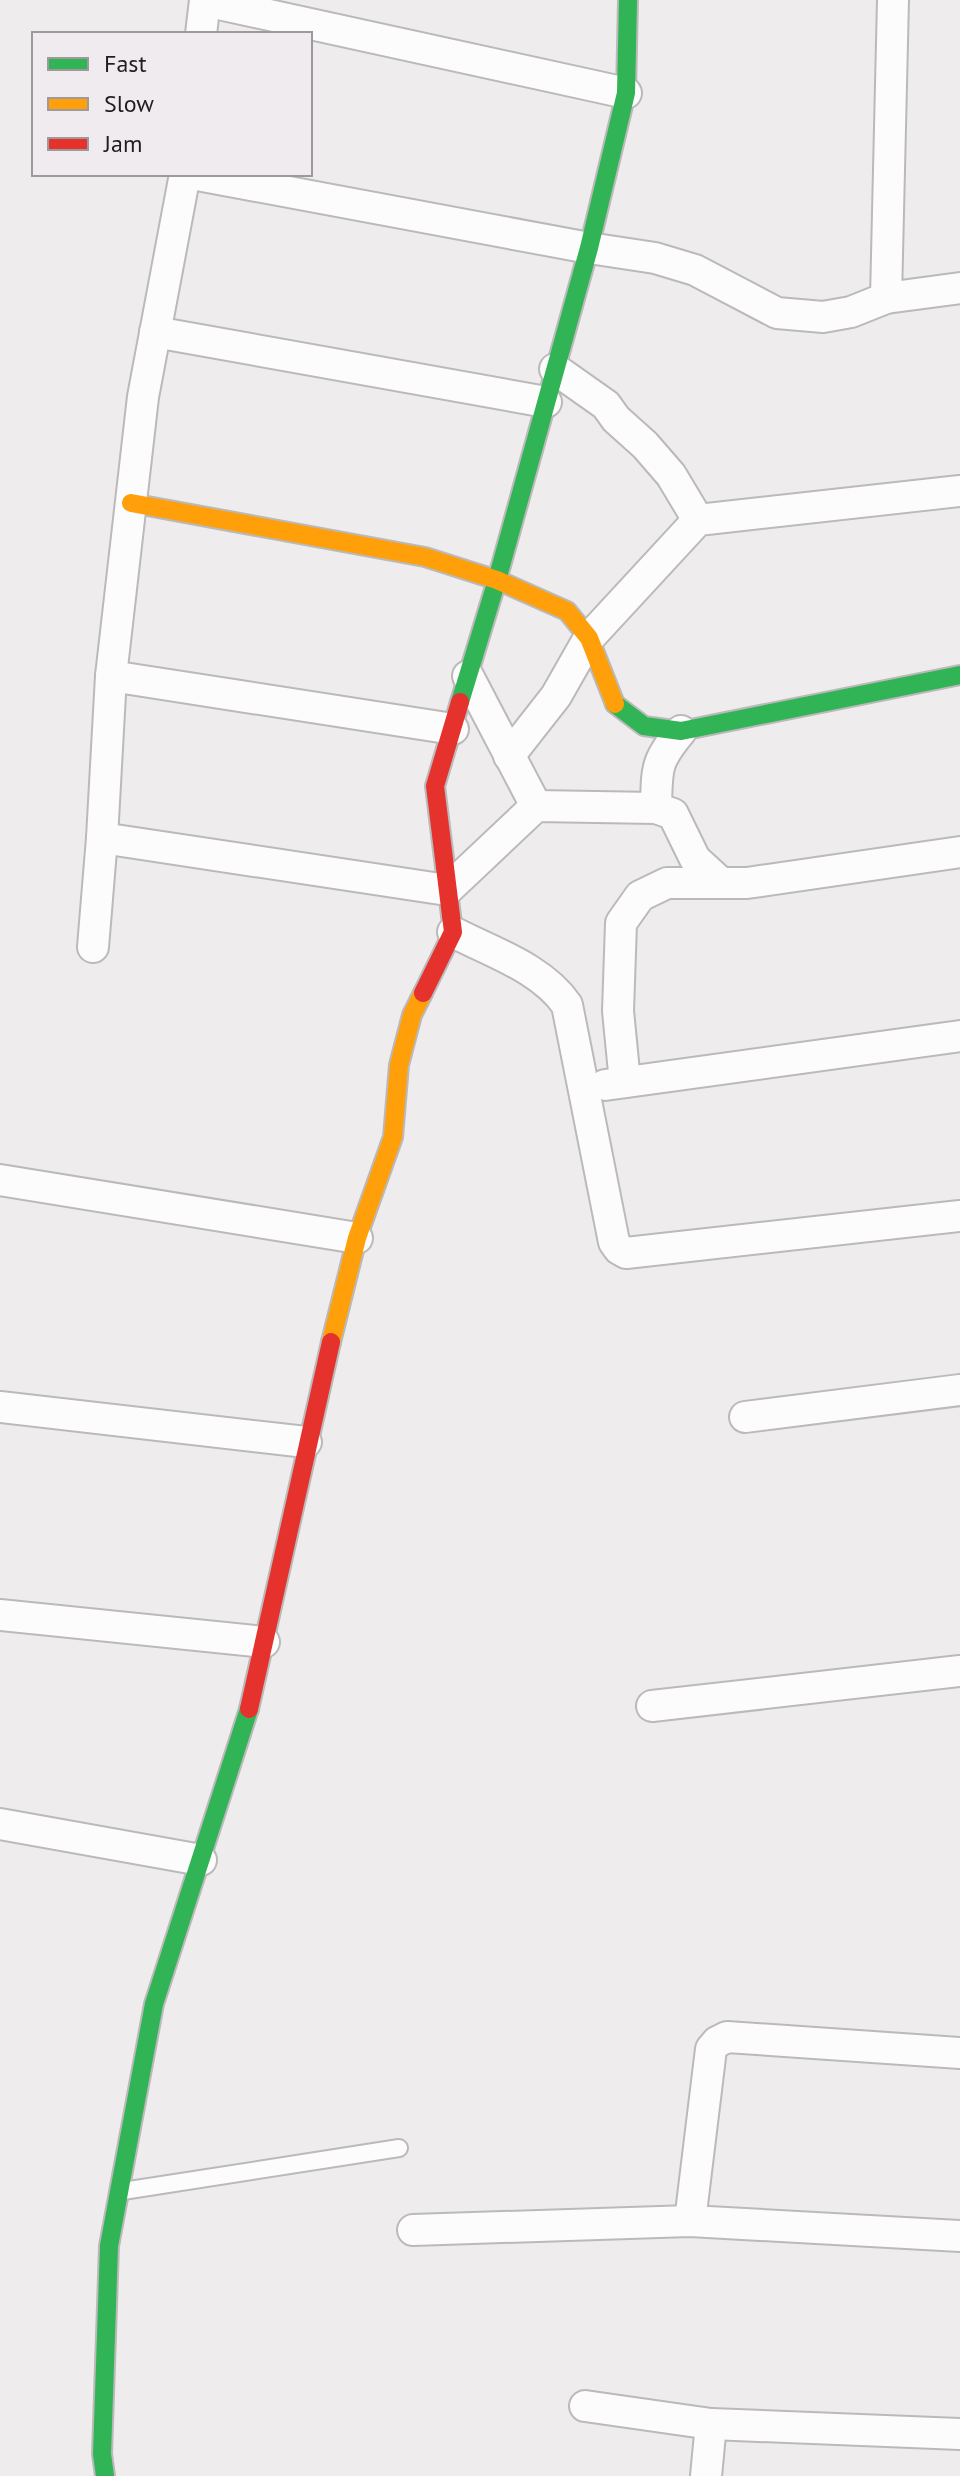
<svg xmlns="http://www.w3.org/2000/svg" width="960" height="2476" viewBox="0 0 960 2476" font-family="'PT Sans',sans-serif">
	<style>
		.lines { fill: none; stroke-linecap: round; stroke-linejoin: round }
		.lane-casing { stroke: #bbb9ba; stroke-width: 20 }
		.street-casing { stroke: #bbb9ba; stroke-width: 34 }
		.fast-casing { stroke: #bbb9ba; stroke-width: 22 }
		.slow-casing { stroke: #bbb9ba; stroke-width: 22 }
		.jam-casing { stroke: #bbb9ba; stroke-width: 22 }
		.lane { stroke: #fdfcfc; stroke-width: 16 }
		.street { stroke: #fdfcfc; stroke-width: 30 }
		.fast { stroke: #30b455; stroke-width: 18 }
		.slow { stroke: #ff9f0a; stroke-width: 18 }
		.jam { stroke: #e5322d; stroke-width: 18 }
	</style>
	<rect width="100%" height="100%" fill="#efecee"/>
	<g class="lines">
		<g class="lane-casing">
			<polyline id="lane" points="123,2191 399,2148"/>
		</g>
		<g class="street-casing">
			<g id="street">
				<polyline points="893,0 886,298 960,288"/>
				<polyline points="205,1 626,93"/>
				<polyline points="201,34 205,0"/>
				<polyline points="192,174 589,248 655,258 695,270 777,313 823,317 851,312 886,298"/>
				<polyline points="155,332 546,402"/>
				<polyline points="555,369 606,405 616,419 645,445 671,475 698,520"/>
				<polyline points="111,676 453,729"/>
				<polyline points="468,676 536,806"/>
				<polyline points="509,756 556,696 589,638 698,520 960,491"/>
				<path d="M656 808C657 769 655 762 681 731"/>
				<polyline points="102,838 447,890 536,806 656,808 673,814 695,859 719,881"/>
				<path d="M453 932C491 952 542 968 567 1005L614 1242 619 1249 626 1253 960 1216"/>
				<polyline points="93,947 102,838 111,676 143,397 185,174"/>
				<polyline points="625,1082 618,1011 621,923 640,896 667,883 747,883 960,852"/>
				<polyline points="605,1085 960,1036"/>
				<polyline points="0,1180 357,1238"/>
				<polyline points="0,1407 306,1442"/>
				<polyline points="745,1417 960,1390"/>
				<polyline points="0,1615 264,1642"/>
				<polyline points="652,1706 960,1671"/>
				<polyline points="0,1824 201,1860"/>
				<polyline points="690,2221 711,2049 717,2042 727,2037 960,2053"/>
				<polyline points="413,2230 690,2221 960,2236"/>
				<polyline points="585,2406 711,2424 960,2434"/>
				<polyline points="706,2476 711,2424"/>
			</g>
		</g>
		<g class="fast-casing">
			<g id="fast">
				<polyline points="460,702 497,580 589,248 626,93 628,0"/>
				<polyline points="615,704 644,726 681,731 960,675"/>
				<polyline points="105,2476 102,2454 109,2246 154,2004 249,1709"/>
			</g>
		</g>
		<g class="slow-casing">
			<g id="slow">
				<polyline points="131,503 425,557 497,580 567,611 589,638 615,704"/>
				<polyline points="331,1342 357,1238 393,1137 399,1065 412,1015 423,993"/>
			</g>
		</g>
		<g class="jam-casing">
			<g id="jam">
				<polyline points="423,993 453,932 435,786 460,702"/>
				<polyline points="249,1709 331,1342"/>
			</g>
		</g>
		<use href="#lane" class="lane"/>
		<use href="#street" class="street"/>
		<use href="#fast" class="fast"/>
		<use href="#slow" class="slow"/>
		<use href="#jam" class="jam"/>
	</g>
	<rect x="32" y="32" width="280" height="144" fill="#f0ebee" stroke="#9d999c" stroke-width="2"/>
	<rect x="48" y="58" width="40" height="12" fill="#30b455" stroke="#9d999c" stroke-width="2"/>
	<text x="104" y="72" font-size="24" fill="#201f20">Fast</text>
	<rect x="48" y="98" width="40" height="12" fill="#ff9f0a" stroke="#9d999c" stroke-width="2"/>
	<text x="104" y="112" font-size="24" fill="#201f20">Slow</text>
	<rect x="48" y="138" width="40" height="12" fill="#e5322d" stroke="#9d999c" stroke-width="2"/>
	<text x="104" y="152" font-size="24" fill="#201f20">Jam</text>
</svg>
